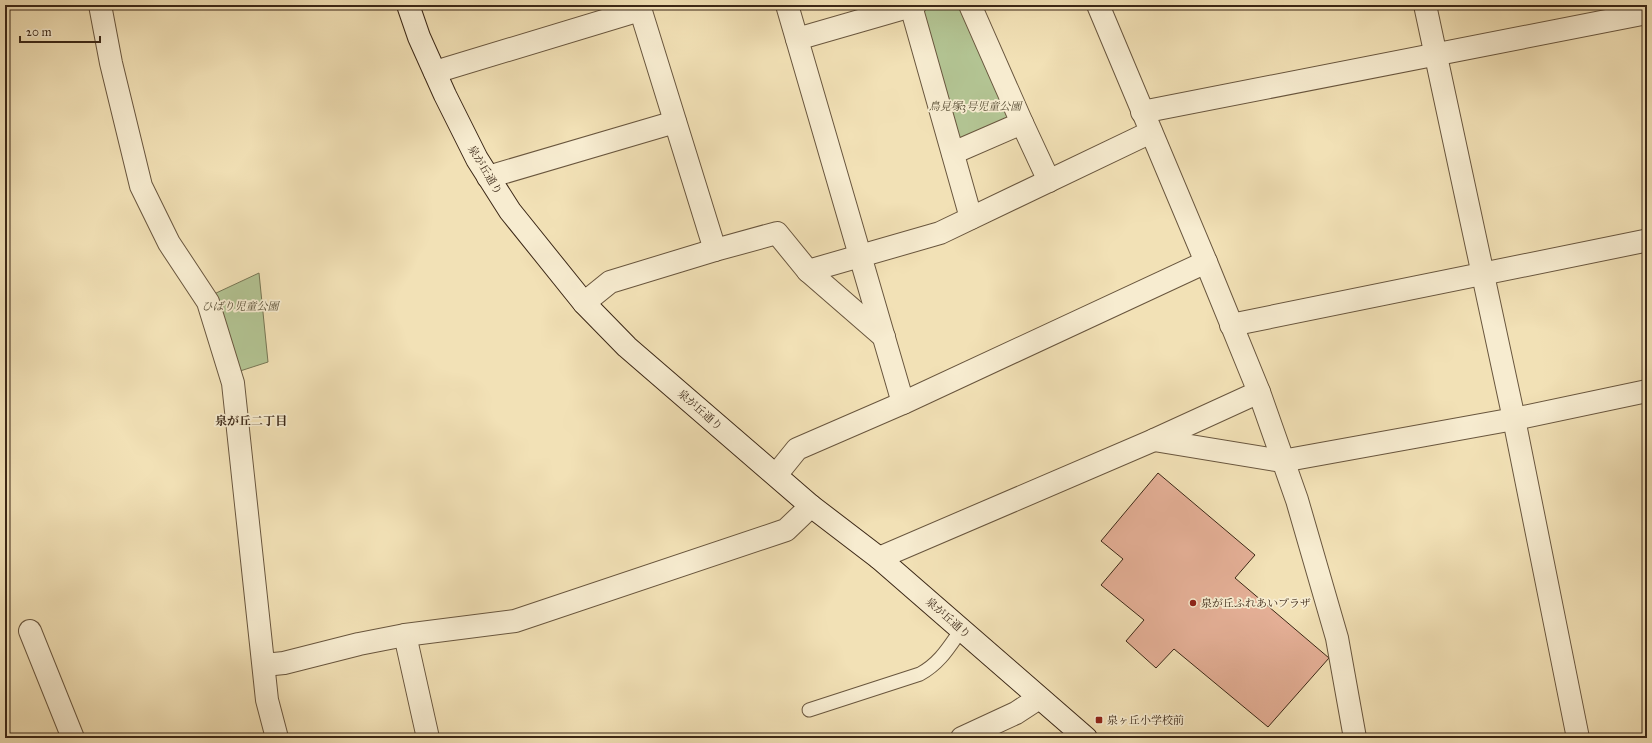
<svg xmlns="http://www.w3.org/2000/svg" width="1652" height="743" viewBox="0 0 1652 743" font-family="'IM FELL Great Primer','Noto Serif JP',serif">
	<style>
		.green { fill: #b3c493; stroke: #777654 }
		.building { fill: #e4af96; stroke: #3b2716 }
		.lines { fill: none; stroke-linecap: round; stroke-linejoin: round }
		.lane-casing { stroke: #69563e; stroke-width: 15 }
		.street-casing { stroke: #69563e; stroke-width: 24 }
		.secondary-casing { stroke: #3b2716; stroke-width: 24 }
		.lane { stroke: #f7ecd0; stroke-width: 13 }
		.street { stroke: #f7ecd0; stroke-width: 22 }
		.secondary { stroke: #f7ecd0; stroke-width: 22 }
		.poi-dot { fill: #8f2418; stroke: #f7ecd0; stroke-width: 1.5 }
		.labels { text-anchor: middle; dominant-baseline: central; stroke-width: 3.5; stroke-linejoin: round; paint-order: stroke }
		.park-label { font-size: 11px; font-style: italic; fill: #594e35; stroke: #f7ecd0 }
		.street-label { font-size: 11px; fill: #3b2716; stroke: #f7ecd0 }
		.poi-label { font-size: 11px; fill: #3b2716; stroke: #f7ecd0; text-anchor: start }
		.neighbourhood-label { font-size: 12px; font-weight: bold; fill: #3b2716; stroke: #f7ecd0 }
	</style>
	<rect width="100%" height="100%" fill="#f2e1b6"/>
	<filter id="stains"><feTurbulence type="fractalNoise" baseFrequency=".005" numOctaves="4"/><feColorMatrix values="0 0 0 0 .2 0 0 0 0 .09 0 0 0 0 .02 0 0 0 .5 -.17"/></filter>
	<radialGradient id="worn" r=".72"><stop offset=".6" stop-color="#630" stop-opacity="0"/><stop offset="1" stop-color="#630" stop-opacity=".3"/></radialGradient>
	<g class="green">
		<polygon points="939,5 962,5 1014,121 957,145 919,11"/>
		<polygon points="259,273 268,362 237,372 214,294"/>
	</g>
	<polygon class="building" points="1158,473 1255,555 1235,578 1329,658 1268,727 1174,649 1156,668 1126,641 1144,620 1101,585 1123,559 1101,541"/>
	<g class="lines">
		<g class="lane-casing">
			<path id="lane" d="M809 710 920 674C940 663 949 647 961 630"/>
		</g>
		<g class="street-casing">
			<g id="street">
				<polyline points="100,5 111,63 141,186 169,243 208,302 233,383 267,700 277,738"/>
				<polyline points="639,5 715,250"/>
				<polyline points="787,5 903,403"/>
				<polyline points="1098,5 1206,262 1259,392 1297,500 1337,638 1355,738"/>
				<polyline points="1425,5 1514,419 1578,738"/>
				<polyline points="911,6 971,218"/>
				<polyline points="797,39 915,5"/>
				<polyline points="435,72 640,10"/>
				<polyline points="1142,112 1647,13"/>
				<polyline points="1022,123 1049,181"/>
				<polyline points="953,153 1022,123 970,5"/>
				<polyline points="488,177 675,122"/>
				<polyline points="808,271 884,337"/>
				<polyline points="584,303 610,282 715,250 777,233 808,271 940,233 1151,132"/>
				<polyline points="1231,325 1644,241"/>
				<polyline points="1154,440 1282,461 1514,419 1647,391"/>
				<polyline points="776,475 797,449 903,403 1206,262"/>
				<polyline points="879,558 1154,440 1259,392"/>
				<polyline points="30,631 73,738"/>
				<polyline points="405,635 428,738"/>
				<polyline points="264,665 284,663 359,644 405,635 515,621 786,530 811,506"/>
				<polyline points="962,738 1016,713 1039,698"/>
			</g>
		</g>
		<g class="secondary-casing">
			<polyline id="secondary" points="408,5 419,37 445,95 477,159 510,211 584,303 627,347 811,506 879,558 1086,738"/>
		</g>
		<use href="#lane" class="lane"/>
		<use href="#street" class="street"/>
		<use href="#secondary" class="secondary"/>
	</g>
	<g class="poi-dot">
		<circle cx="1193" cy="603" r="4"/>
		<rect x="1095" y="716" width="8" height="8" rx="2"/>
	</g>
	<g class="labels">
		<g class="park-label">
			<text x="975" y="106">鳥見塚3号児童公園</text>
			<text x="240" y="306">ひばり児童公園</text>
		</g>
		<g class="street-label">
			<text transform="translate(485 170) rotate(59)">泉が丘通り</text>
			<text transform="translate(700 410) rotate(41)">泉が丘通り</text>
			<text transform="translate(948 618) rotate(41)">泉が丘通り</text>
		</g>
		<g class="poi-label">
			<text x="1201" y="603">泉が丘ふれあいプラザ</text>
			<text x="1107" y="720">泉ヶ丘小学校前</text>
		</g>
		<g class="neighbourhood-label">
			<text x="251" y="421">泉が丘二丁目</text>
		</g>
	</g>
	<rect width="1652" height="743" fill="none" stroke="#f2e1b6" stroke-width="20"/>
	<rect x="6" y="6" width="1640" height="731" fill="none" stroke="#3b2716" stroke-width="2"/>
	<rect x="10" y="10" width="1632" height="723" fill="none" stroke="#3b2716"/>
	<path d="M20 36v6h80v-6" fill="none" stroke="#3b2716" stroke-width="2"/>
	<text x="26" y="36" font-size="12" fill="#3b2716" stroke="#f7ecd0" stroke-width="3" paint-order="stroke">20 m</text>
	<rect width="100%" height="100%" filter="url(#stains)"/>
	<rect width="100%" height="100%" fill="url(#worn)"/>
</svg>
